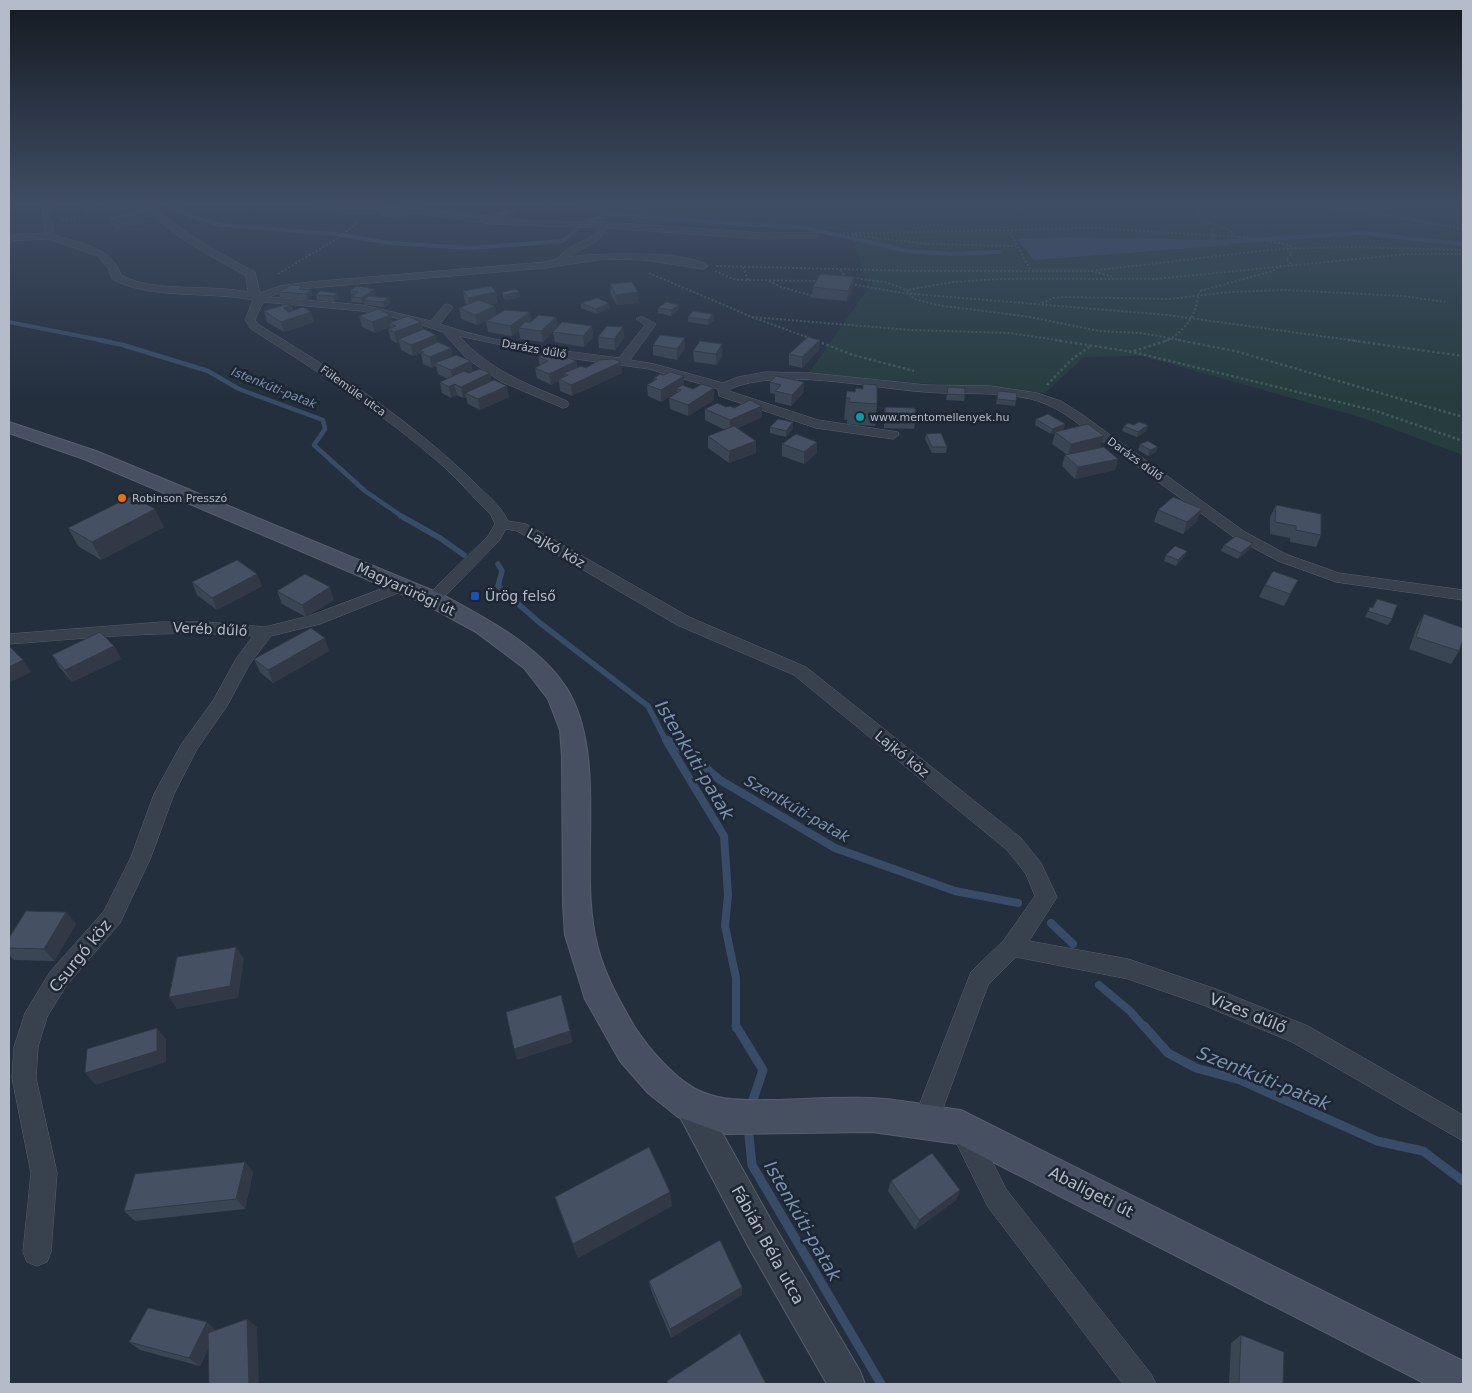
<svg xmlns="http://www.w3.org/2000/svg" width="1472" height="1393" viewBox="0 0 1472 1393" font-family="'DejaVu Sans',sans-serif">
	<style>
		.green { fill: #263c3f; fill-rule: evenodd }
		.water { fill: #394c67 }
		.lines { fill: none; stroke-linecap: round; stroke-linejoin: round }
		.stream-far4 { stroke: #394c67; stroke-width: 4 }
		.stream-far3 { stroke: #394c67; stroke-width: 4.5 }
		.stream-far2 { stroke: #394c67; stroke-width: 5.5 }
		.stream-far1 { stroke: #394c67; stroke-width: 8 }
		.stream { stroke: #394c67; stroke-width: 9 }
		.minor-casing { stroke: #565f6c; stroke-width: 1 }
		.tertiary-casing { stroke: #565f6c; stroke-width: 2 }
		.secondary-casing { stroke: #565f6c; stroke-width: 2 }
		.path-far1 { stroke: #44595c; stroke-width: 2; stroke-dasharray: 2 2; stroke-linecap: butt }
		.path { stroke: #44595c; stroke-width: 2.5; stroke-dasharray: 2.5 2.5; stroke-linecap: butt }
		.minor { fill: #38414e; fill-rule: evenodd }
		.tertiary { fill: #38414e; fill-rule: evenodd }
		.secondary { fill: #465061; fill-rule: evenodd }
		.wall { fill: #3b4654 }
		.shaded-wall { fill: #303945 }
		.building { fill: #455162; stroke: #303945 }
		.culture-dot { fill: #0f9aa8; stroke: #1d2633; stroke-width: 2 }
		.food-dot { fill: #e8710a; stroke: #1d2633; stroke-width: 2 }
		.transit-dot { fill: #1a4fb4; stroke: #1d2633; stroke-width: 2 }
		.labels { text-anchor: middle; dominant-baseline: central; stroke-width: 5; stroke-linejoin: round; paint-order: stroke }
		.far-street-label { font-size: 11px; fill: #b4bcc9; stroke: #1d2633 }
		.far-poi-label { font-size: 11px; fill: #b4bcc9; stroke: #1d2633; text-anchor: start }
		.far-water-label { font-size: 12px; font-style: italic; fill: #7c92b1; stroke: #1d2633 }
		.street-label { font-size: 14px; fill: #b4bcc9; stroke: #1d2633 }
		.poi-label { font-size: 14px; fill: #b4bcc9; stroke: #1d2633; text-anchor: start }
		.water-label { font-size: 15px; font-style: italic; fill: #7c92b1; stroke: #1d2633 }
		.near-street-label { font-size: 16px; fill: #b4bcc9; stroke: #1d2633 }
		.near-water-label { font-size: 18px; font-style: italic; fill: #7c92b1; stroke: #1d2633 }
	</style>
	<rect width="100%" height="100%" fill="#242f3e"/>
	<path class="green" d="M545 203H1463V455L1363 418 1142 356 1084 357 1045 393 808 374 868 289 852 231 640 223 564 205ZM1068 237 1226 240 1231 245Z"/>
	<polygon class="water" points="1068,237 1226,240 1231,245 1034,260 1017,239"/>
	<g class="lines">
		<g class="stream-far4">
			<polyline points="166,203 189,216 221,225 335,234 390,243 471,248 563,241 585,222 610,215 807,228 908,251 951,254 999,252"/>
			<polyline points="1221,242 1360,233 1463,244"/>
			<polyline points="1210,243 1213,237 1212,229"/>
			<polyline points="9,322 105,341"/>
		</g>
		<polyline class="stream-far3" points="99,340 123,345 208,371 239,389 323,420 325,429 314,445 365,491 403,517"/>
		<g class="stream-far2">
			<polyline points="401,516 440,538 464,555"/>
			<polyline points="498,564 502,571 498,586 540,623 648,706 666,741"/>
			<polyline points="665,738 670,741"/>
		</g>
		<g class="stream-far1">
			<polyline points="666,740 724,836 728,895 725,926 736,978 736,1028"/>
			<polyline points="668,740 696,759 720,780 835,848 955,891 1018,903"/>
			<polyline points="1051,923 1073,944"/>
			<polyline points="1099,985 1130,1011 1145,1028"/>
		</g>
		<g class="stream">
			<polyline points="736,1026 763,1070 751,1106"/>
			<polyline points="1144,1026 1168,1053 1196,1068 1240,1080 1377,1141 1423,1151 1463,1181"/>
			<polyline points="748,1126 752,1165 881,1384"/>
		</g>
		<g class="minor-casing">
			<g id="minor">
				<path d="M39 203H48L50 206 54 235C79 243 112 247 121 275 153 293 210 284 248 292L246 276C210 255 169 236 142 203H151C181 233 218 252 255 272L260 293 280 286 310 282 545 262 557 259 567 249 591 237 599 228 492 224 410 213H342L301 203H321L342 207H410L532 221 605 222 763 233H818V237L815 238 763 239 608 228 597 241 568 257C594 253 690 250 708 266L703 269 644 260 604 259 545 268 310 288 281 292 269 297 362 305 431 321 444 305 448 304 453 307 440 324C497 344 559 350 619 358L645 325 636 319 641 316 656 324 630 360 654 364 723 383 738 377 766 372 810 373 927 385 990 386 1037 393 1061 401 1080 413 1245 532 1288 555 1339 573 1463 590V600L1336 582 1278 561 1235 538 1072 419C1059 410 1046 403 1031 399 996 391 960 395 925 392 869 388 781 367 730 389L729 391 818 420 898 432 899 435 893 439 816 428 719 396 718 389 649 369 554 356 459 336C489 370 527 384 567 401L569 404 567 407 563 408 502 382 467 359 443 332 410 321 362 311 263 302 255 320 259 325C335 371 412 421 476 484 487 495 501 506 508 521L526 524 689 617 806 667 1021 838 1041 863 1057 897 1029 941 1128 959 1216 989 1308 1026 1463 1115V1141L1292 1042 1203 1005 1128 979 1016 957 988 985 935 1130 926 1133 917 1130 913 1121 971 972 1004 940 1035 896 1026 874 1007 850 794 675 677 625 517 531 506 529 499 541 439 602H427L425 599 427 596 488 536 495 524 491 515C475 499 459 481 443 466 384 414 317 371 251 329L245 320 253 300C211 291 149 300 112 279L108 268 98 256 48 239 9 241V235L45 233 42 207Z"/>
				<path d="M403 581 411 586 408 589 320 624 271 636 249 665 227 706 197 749 174 794 151 857 120 923 66 986 47 1017 38 1047 36 1078 57 1173 51 1252 47 1262 37 1266 27 1262 23 1252 31 1173 12 1078 14 1047 25 1013 50 972 104 911 131 857 154 794 181 745 214 699 236 659 253 636C170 629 92 638 9 644V634L162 622H205L265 627 309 616Z"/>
				<polygon points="964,1119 973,1123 1006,1189 1151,1374 1156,1384 1123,1384 988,1207 951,1132 955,1123"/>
			</g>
		</g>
		<g class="tertiary-casing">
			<polygon id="tertiary" points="690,1090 701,1095 772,1222 860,1371 865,1384 827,1384 748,1246 679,1115 675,1105 679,1095"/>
		</g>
		<g class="secondary-casing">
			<path id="secondary" d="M9 422 96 451 441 594C485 618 545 648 570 694 606 761 580 861 595 935 601 968 617 997 634 1026 648 1048 677 1082 702 1092 726 1102 749 1100 775 1100 806 1099 839 1097 870 1098 900 1099 931 1106 961 1110L1463 1361V1384H1426L958 1144 872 1132 726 1134 678 1117 648 1093 620 1061 585 999 565 935 563 904 562 756 560 730 548 699 524 668 476 632 425 604 84 459 9 433Z"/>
		</g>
		<g class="path-far1">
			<polyline points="1191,203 1197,206 1200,219 1229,230 1235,236"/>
			<polyline points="1283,203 1358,210 1463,229"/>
			<polyline points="550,210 548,207 555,203"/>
			<polyline points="62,220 85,216 90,203"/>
			<polyline points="1008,229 1031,271"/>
			<polyline points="827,234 1093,228 1257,238 1294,247"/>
			<polyline points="852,235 928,244 1016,246"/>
			<polyline points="1461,240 1463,241"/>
			<polyline points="1287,249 1292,254 1286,259 1291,264"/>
			<polyline points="716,266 914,271 1090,271 1278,249 1350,247 1463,250"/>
			<polyline points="743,267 748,280"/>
			<polyline points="840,270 846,277 885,282 907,290"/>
			<polyline points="715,271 736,280 820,281"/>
			<polyline points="1091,271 1114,277"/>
			<polyline points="649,273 752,317 812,339"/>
			<polyline points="278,274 338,238 357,223"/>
			<polyline points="769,281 781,287 813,296"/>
			<polyline points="851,284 902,293 1167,315 1357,341"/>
			<polyline points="1042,303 1053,298 1067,297 1169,299 1230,292 1285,290 1403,296 1445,302"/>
			<polyline points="752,317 911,330 1009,333 1063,341"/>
			<path d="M1165 341C1178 337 1193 320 1196 306 1198 300 1197 296 1200 291L1273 271 1281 265"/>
			<polyline points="1185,341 1141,333 1099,331 1030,317 937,305 914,299 907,290 953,282 1001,279 1155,279 1407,254 1463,254"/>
		</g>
		<g class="path">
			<polyline points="1055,340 1133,352 1376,411 1463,441"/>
			<polyline points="1178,340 1235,351 1463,417"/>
			<polyline points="1348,340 1463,356"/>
			<polyline points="817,341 853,355 914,371"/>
			<polyline points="1134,351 1169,340"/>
			<polyline points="1047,385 1072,359 1091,346"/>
		</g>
		<use href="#minor" class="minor"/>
		<use href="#tertiary" class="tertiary"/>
		<use href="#secondary" class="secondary"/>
	</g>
	<g class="wall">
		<polygon points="118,203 144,203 145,206 156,221 116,229 113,226 110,217 115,216 110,205"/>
		<polygon points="347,203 365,203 361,205"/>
		<polygon points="383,203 424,203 408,208 409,215 399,220 379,215 377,206"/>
		<polygon points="516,210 517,215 506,222 494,220 493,215"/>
		<polygon points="854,277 853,287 847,301 812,298 813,287"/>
		<polygon points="610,284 638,303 617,305 611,295"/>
		<polygon points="303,286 304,289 311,290 312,295 307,300 280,297 279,292"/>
		<polygon points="350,290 376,294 372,296 390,303 385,307 365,305 364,302 363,303 352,302 351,297 352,296"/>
		<polygon points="463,291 496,292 498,303 490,304 497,315 530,312 531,322 556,317 557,327 543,342 520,339 519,331 512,336 488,332 486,321 477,325 461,319 459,308 467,305 465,302"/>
		<polygon points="502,292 519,292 520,297 506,300 503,297"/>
		<polygon points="337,293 339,298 334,302 317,300 316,295"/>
		<polygon points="581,303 610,308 597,314 581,308"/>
		<polygon points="291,305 293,310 311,312 314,322 284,332 267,322 264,311"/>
		<polygon points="679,305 679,310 671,316 658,313 658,308"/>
		<polygon points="713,314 714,320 708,325 688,322 688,317"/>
		<polygon points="359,316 393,322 421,322 423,329 453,356 473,372 491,381 509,397 480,410 468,404 466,397 463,398 457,395 451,398 442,393 440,382 448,379 438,374 436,366 432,368 423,364 421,353 413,356 401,350 399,342 397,343 391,340 388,329 390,329 390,327 375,333 362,327"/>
		<polygon points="592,326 593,337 584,347 555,342 553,332"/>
		<polygon points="623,327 624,338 615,350 599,348 598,337"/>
		<polygon points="820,340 819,350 802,368 789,365 789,354"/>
		<polygon points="653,345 685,348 677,360 653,355"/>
		<polygon points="693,351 722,355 717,365 694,362"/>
		<polygon points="538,357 576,361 577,367 622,373 572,396 560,391 559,381 551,385 537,378 535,368 540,366"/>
		<polygon points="664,375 684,376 684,386 693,389 714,388 714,400 688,416 670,409 669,398 677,393 677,392 661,402 648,396 647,385 654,381 654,378"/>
		<polygon points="770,382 804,382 803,393 791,406 775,402 775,394 770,393"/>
		<polygon points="948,387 965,395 964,401 946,400"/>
		<polygon points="863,389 877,404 875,426 847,424 847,420 844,420 846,398"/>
		<polygon points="998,391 1017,393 1015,406 996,404"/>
		<polygon points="726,407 734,408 762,417 737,428 756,453 729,463 708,448 708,436 725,430 705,420 705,409"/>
		<polygon points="885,407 916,418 914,429 884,428 884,418"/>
		<polygon points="1036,419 1065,424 1063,430 1101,448 1118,459 1115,470 1075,479 1062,466 1065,455 1066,454 1052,444 1055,433 1051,434 1035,425"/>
		<polygon points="793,422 793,428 786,437 770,433 770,427"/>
		<polygon points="1148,425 1146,431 1137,437 1122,431 1124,426"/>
		<polygon points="926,434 947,447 946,453 932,453 925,439"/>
		<polygon points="782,444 817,453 804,464 782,456"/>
		<polygon points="1140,444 1156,452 1148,456 1138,450"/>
		<polygon points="1276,505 1321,535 1316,547 1290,542 1290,538 1270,534 1270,517"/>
		<polygon points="1158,510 1197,521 1183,534 1154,522"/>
		<polygon points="164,527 101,560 78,546 68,528"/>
		<polygon points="1224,545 1250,549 1238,559 1221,551"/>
		<polygon points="1187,551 1184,557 1176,566 1164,561 1166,555"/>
		<polygon points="1298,580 1284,606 1259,597 1265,585"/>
		<polygon points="192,582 262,586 217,610 197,595"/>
		<polygon points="277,591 334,600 306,617 282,604"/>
		<polygon points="1377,599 1392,619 1388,625 1365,617 1370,607 1372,608"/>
		<polygon points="1424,614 1459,651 1451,664 1409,649 1417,627"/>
		<polygon points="114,646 121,659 72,682 60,668 52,655"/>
		<polygon points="329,651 273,683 260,672 254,659"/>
		<polygon points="66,912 76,924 54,961 14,960 9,955 9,938"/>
		<polygon points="245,1162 253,1172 245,1209 135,1221 124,1211"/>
		<polygon points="891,1181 960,1190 956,1200 915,1230 888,1191"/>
		<polygon points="555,1197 672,1206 578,1258 560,1212"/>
		<polygon points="649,1281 742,1287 742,1295 671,1338 651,1290"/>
		<polygon points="257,1327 209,1347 200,1366 140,1350 129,1342 216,1330"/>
		<polygon points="1241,1335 1283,1384 1229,1384 1231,1343"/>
	</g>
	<g class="shaded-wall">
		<polygon points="138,203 144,203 147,212 133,209 135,214 116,218 113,208"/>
		<polygon points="405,203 424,203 408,208 409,215 399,220 397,210 406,206"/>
		<polygon points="516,210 517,215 506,222 506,217"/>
		<polygon points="152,212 156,221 116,229 112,220"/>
		<polygon points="854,277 853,287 847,301 848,291"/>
		<polygon points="375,289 376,294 367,300 364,300 364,302 363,303 361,298"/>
		<polygon points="311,290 312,295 307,300 306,294"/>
		<polygon points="496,292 498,303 470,308 468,298"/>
		<polygon points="519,292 520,297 506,300 505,295"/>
		<polygon points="638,292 638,303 617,305 616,295"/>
		<polygon points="337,293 339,298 334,302 333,296"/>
		<polygon points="389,298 390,303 385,307 383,302"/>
		<polygon points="609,303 610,308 597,314 596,309"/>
		<polygon points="291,305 294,316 283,308"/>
		<polygon points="679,305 679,310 671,316 671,310"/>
		<polygon points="495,306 497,317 477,325 475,315"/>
		<polygon points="311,312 314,322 284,332 281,322"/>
		<polygon points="530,312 531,322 519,328 519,331 512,336 510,326"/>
		<polygon points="713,314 714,320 708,325 708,320"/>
		<polygon points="391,315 394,325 389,323 390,327 375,333 372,322"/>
		<polygon points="556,317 557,327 543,342 541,331"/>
		<polygon points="421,322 423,332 399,339 399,342 397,343 394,332"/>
		<polygon points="592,326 593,337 584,347 583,336"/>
		<polygon points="623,327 624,338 615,350 614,339"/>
		<polygon points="436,335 438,345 420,350 421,353 413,356 411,345"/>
		<polygon points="685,338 685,348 677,360 677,349"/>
		<polygon points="820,340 819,350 802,368 802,357"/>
		<polygon points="722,344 722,355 717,365 716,354"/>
		<polygon points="451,348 453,359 435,363 436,366 432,368 430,357"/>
		<polygon points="471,361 473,372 453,381 451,370"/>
		<polygon points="576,361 577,372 568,375 564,373 565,378 559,379 559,381 551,385 549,374"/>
		<polygon points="621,362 622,373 572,396 571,385"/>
		<polygon points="490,373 492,384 465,393 466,397 463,398 461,387"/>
		<polygon points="684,376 684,387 676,389 677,392 661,402 661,390"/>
		<polygon points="804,382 803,393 791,406 792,395"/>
		<polygon points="454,384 457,395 451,398 449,387"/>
		<polygon points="507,386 509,397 480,410 478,399"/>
		<polygon points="714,388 714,400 688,416 688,405"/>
		<polygon points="762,406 762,417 730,432 730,420"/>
		<polygon points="793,422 793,428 786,437 786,431"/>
		<polygon points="1065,424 1063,430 1051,434 1052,429"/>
		<polygon points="1148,425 1146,431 1137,437 1138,432"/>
		<polygon points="1104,436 1100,448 1068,456 1071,444"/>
		<polygon points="756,441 756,453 729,463 729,451"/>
		<polygon points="817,442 817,453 804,464 804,452"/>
		<polygon points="1158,447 1156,452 1148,456 1150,450"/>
		<polygon points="1118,459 1115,470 1075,479 1078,467"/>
		<polygon points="155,509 164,527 101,560 92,542"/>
		<polygon points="1202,509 1197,521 1183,534 1187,522"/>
		<polygon points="1253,543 1250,549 1238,559 1241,553"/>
		<polygon points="1187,551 1184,557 1176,566 1178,560"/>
		<polygon points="257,574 262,586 217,610 212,598"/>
		<polygon points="1298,580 1292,592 1284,606 1290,594"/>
		<polygon points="330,587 334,600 306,617 302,605"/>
		<polygon points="325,638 329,651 273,683 268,670"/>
		<polygon points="114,646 121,659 72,682 65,670"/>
		<polygon points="23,660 31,672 9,683 9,667"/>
		<polygon points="66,912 76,924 54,961 44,949"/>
		<polygon points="236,947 244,959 238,998 177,1009 169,997"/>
		<polygon points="157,1028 166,1039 166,1062 96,1085 85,1073"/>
		<polygon points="570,1031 573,1042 517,1060 514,1049"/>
		<polygon points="245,1162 253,1172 245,1209 236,1199"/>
		<polygon points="960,1190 956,1200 915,1230 919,1220"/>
		<polygon points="670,1192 672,1206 578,1258 573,1244"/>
		<polygon points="742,1287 742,1295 671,1338 670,1329"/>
		<polygon points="247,1319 257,1327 259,1384 249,1384"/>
		<polygon points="207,1322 217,1331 200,1366 189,1358"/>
	</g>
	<g class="building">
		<polygon points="118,203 138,203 113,208 110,205"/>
		<polygon points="383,203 398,203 407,206 397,210 377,206"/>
		<polygon points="147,206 152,212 112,220 110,217 136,212 133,209"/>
		<polygon points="504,209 516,210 506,217 493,215"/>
		<polygon points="820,274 854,277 848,291 813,287"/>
		<polygon points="632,282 638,292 616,295 610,284"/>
		<polygon points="291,285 303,286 299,289 311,290 306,294 279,292"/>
		<polygon points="357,286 375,289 361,298 351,297 358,292 350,290"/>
		<polygon points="491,286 496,292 468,298 463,291"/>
		<polygon points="516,289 519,292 505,295 502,292"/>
		<polygon points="320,291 337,293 333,296 316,295"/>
		<polygon points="369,296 389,298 383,302 364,300"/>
		<polygon points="597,298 609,303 596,309 581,303"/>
		<polygon points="479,300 495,306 475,315 459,308"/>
		<polygon points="666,302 679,305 671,310 658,308"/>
		<polygon points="288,304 291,305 283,308 289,312 303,307 311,312 281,322 264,311"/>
		<polygon points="378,309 391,315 372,322 359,316"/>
		<polygon points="505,310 530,312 510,326 486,321"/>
		<polygon points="693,311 713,314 708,320 688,317"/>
		<polygon points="539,315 556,317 541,331 519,328 525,322 531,322"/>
		<polygon points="408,316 421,322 394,332 388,329 396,326 389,323"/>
		<polygon points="562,322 592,326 583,336 553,332"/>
		<polygon points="607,326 623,327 614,339 598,337"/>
		<polygon points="424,329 436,335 411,345 399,339"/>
		<polygon points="660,335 685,338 677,349 653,345"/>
		<polygon points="808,337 820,340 802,357 789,354"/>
		<polygon points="700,341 722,344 716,354 693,351"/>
		<polygon points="438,342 451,348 430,357 421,353 424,352 420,350"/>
		<polygon points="552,351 576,361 549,374 535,368 548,361 538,357"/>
		<polygon points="456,355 471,361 451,370 435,363"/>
		<polygon points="613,359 621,362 571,385 559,379 568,375 564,373 581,366 586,368 599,360"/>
		<polygon points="479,369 490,373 461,387 454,384 449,387 440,382 464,371 469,373"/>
		<polygon points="670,372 684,376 661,390 647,385 657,379 654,378 660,374 664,375"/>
		<polygon points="776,376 804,382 792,395 775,391 781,385 770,382"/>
		<polygon points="494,380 507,386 478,399 465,393"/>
		<polygon points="702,384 714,388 688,405 669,398 681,390 676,389 682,385 693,389"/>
		<polygon points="863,384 877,385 877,404 849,402 850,398 846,398 847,391 855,392 856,388 863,389"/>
		<polygon points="948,387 965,388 965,395 947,394"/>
		<polygon points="998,391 1017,393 1016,401 997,399"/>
		<polygon points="750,400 762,406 730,420 705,409 717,403 726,407 730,406 734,408"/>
		<polygon points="885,407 915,408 916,418 885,416"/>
		<polygon points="1048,414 1065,424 1052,429 1036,419"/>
		<polygon points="778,419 793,422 786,431 770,427"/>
		<polygon points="1139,422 1148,425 1138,432 1124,426 1128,423 1134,425"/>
		<polygon points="1088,424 1104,436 1071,444 1055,432"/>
		<polygon points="734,426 756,441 729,451 708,436"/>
		<polygon points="941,433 947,447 932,447 926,434"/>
		<polygon points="796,434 817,442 804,452 782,444"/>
		<polygon points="1148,441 1158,447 1150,450 1140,444"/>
		<polygon points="1104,447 1118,459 1078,467 1065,455"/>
		<polygon points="132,496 155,509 92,542 68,528"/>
		<polygon points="1173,497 1202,509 1187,522 1158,510"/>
		<polygon points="1276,505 1321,514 1321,535 1296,530 1296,526 1275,522"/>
		<polygon points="1236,536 1253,543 1241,553 1224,545"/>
		<polygon points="1175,546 1187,551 1178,560 1166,555"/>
		<polygon points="237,560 257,574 212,598 192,582"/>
		<polygon points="1273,571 1298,580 1290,594 1265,585"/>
		<polygon points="305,574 330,587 302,605 277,591"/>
		<polygon points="1377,599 1397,605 1392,619 1368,611 1370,607 1373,608"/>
		<polygon points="1424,614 1463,628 1463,639 1459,651 1416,637"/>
		<polygon points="311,628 325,638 268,670 254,659"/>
		<polygon points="100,632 114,646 65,670 52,655"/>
		<polygon points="9,646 23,660 9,667"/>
		<polygon points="26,911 66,912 44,949 9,948 9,938"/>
		<polygon points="236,947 230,986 169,997 177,957"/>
		<polygon points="561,995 570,1031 514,1049 506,1012"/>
		<polygon points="157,1028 157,1051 85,1073 87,1049"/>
		<polygon points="649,1147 670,1192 573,1244 555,1197"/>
		<polygon points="932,1153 960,1190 919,1220 891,1181"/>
		<polygon points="245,1162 236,1199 124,1211 135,1174"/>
		<polygon points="720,1240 742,1287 670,1329 649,1281"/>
		<polygon points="148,1308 207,1322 189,1358 129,1342"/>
		<polygon points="247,1319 249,1384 209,1384 208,1333"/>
		<polygon points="740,1333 766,1384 668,1384 667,1381"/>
		<polygon points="1241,1335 1284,1352 1283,1384 1239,1384"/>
	</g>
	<linearGradient id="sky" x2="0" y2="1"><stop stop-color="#141a22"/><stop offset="0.51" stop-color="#3f4d63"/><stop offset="1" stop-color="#3f4d63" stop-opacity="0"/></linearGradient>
	<rect width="1472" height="398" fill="url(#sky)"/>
	<circle class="culture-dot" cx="860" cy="417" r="5"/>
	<circle class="food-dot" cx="122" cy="498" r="5"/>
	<rect class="transit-dot" x="470" y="591" width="10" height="10" rx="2.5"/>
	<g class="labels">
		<g class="far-street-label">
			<text transform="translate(534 349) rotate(10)">Darázs dűlő</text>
			<text transform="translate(353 391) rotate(36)">Fülemüle utca</text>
			<text transform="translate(1135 459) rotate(36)">Darázs dűlő</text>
		</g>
		<g class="far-poi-label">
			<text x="870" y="417">www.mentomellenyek.hu</text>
			<text x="132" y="498">Robinson Presszó</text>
		</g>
		<g class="far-water-label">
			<text transform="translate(274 388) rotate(22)">Istenkúti-patak</text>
		</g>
		<g class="street-label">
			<text transform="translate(556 548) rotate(30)">Lajkó köz</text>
			<text transform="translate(406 589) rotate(25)">Magyarürögi út</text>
			<text transform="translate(210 629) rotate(3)">Veréb dűlő</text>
			<text transform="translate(902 754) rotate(39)">Lajkó köz</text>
		</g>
		<g class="poi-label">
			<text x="485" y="596">Ürög felső</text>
		</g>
		<g class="water-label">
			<text transform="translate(797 809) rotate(30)">Szentkúti-patak</text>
		</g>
		<g class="near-street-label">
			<text transform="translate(80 956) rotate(-51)">Csurgó köz</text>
			<text transform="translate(1248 1013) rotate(22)">Vizes dűlő</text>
			<text transform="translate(1091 1192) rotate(27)">Abaligeti út</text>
			<text transform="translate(768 1245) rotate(61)">Fábián Béla utca</text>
		</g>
		<g class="near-water-label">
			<text transform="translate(695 760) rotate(59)">Istenkúti-patak</text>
			<text transform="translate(1264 1078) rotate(22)">Szentkúti-patak</text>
			<text transform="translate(803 1221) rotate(60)">Istenkúti-patak</text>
		</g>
	</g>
	<rect width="1472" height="1393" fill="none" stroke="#b4bcc9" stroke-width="20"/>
</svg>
